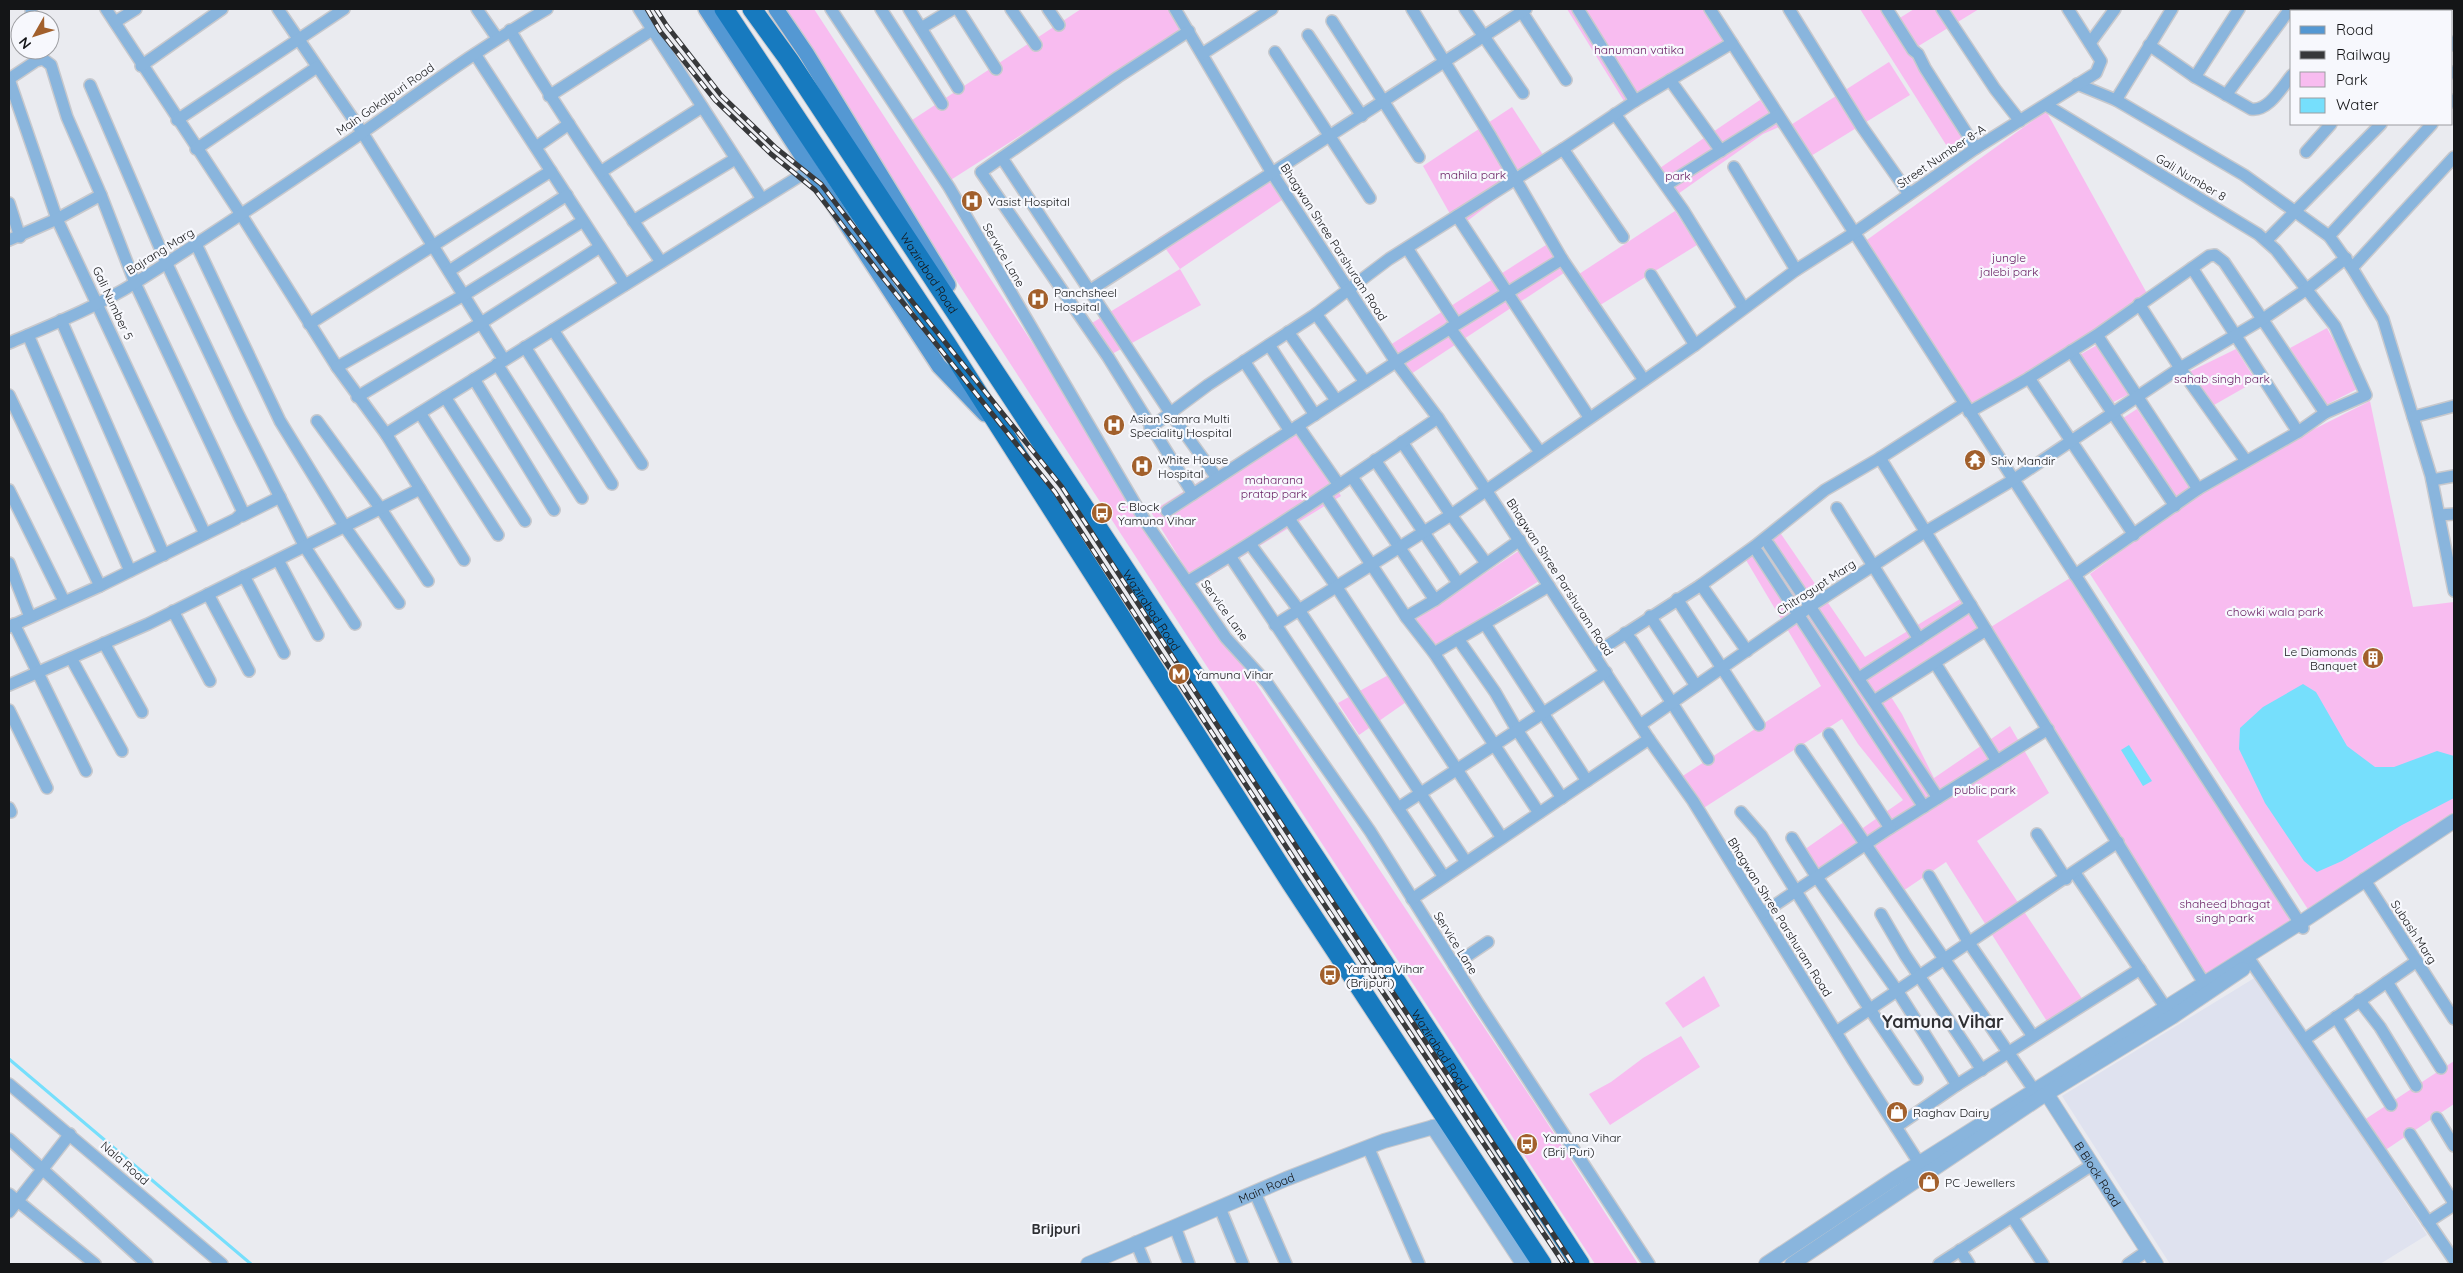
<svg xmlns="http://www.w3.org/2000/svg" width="2463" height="1273" viewBox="0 0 2463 1273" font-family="Quicksand,sans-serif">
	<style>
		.built { fill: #dfe2ef }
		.green { fill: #f8bcf0 }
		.water { fill: #76dffc }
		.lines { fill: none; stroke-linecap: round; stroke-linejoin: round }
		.stream { stroke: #76dffc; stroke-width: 3 }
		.minor-casing { stroke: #c8c9cd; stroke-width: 14 }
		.tertiary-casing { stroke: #c8c9cd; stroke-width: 16 }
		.secondary-casing { stroke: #c8c9cd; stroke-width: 18 }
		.trunk-casing { stroke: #c8c9cd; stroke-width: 21 }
		.minor { stroke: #89b5dd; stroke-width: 11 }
		.tertiary { stroke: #89b5dd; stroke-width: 14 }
		.secondary { stroke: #5498d3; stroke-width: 15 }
		.trunk { stroke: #177abf; stroke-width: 19 }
		.rail-casing { stroke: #37383a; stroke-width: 5 }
		.rail { stroke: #f7f8fd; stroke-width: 3; stroke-dasharray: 9; stroke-linecap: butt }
		.labels { text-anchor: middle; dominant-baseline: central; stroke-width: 4.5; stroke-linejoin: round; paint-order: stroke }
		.park-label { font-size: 12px; fill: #661b60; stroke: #f7f8fd }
		.street-label { font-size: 12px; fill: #141517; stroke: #f7f8fd }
		.poi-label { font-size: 12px; fill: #141517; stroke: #f7f8fd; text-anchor: start }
		.neighbourhood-label { font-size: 14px; font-weight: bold; fill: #2f3034; stroke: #f7f8fd }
		.district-label { font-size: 18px; font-weight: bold; fill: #2f3034; stroke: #f7f8fd }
	</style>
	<rect width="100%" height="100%" fill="#eaebf0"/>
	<polygon class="built" points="2256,977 2427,1235 2380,1264 2170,1264 2062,1096"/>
	<g class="green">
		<polygon points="780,9 814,9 1182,572 1535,1104 1638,1264 1595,1264"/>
		<polygon points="1081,9 1175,9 1188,28 946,183 906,124"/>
		<polygon points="1567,9 1705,9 1724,42 1627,106"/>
		<polygon points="1860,9 1885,9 1895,21 1914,9 1979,9 1912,50 1970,138 1950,151"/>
		<polygon points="1889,62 1910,95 1806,159 1786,128"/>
		<polygon points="1760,100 1779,127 1763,134 1668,201 1654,172"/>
		<polygon points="1512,107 1547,161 1458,228 1423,166"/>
		<polygon points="2046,111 2149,297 2136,299 2080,343 1970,404 1864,242"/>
		<polygon points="1263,172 1282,200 1180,269 1201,305 1112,354 1092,323 1180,269 1158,238"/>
		<polygon points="1675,211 1697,245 1589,312 1570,280"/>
		<polygon points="1546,245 1564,273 1405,378 1387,347"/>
		<polygon points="2327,328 2359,388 2326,405 2290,348"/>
		<polygon points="2097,345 2129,394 2108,405 2078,356"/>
		<polygon points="2236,349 2256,381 2214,405 2189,372"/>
		<polygon points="2370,401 2413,607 2454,602 2454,819 2309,911 2090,574 2227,473"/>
		<polygon points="2137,409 2190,489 2172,500 2120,420"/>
		<polygon points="1297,420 1341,496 1196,585 1151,512"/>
		<polygon points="1777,528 1865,657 1965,596 1986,630 2075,575 2302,928 2211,991 1986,630 1886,689 1902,714 1934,778 2010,726 2049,793 1977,841 2083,1000 2048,1023 1946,862 1900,893 1865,842 1813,872 1801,852 1851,817 1860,830 1903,800 1858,744 1842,719 1699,811 1678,779 1821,686 1743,555"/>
		<polygon points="1520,550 1539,581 1433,649 1412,622"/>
		<polygon points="1392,673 1409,700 1359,735 1338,703"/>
		<polygon points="1704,976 1720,1006 1683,1028 1665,1003"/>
		<polygon points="1681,1036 1700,1067 1610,1125 1589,1094 1611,1082 1643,1058"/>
		<polygon points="2454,1061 2454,1104 2381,1153 2361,1122"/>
	</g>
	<g class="water">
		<polygon points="2303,684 2316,692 2347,746 2375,767 2394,767 2437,751 2454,756 2454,798 2402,825 2342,861 2317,872 2304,861 2265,803 2239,749 2240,728 2263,707"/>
		<polygon points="2129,745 2152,781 2143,786 2121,750"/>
	</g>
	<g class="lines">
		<polyline class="stream" points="9,1059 251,1264"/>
		<g class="minor-casing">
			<g id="minor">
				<polyline points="31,9 32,20"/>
				<polyline points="106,9 242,216 337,367 386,434 464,560"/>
				<polyline points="278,9 362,132 504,360"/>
				<polyline points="477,9 497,38"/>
				<polyline points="639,9 762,199"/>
				<polyline points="831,9 949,187 1147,524 1226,638 1267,683 1370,831 1478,1003 1649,1264"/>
				<polyline points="881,9 942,104"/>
				<polyline points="909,9 958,88"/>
				<polyline points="958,9 996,69"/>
				<polyline points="1011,9 1036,45"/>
				<polyline points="1048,9 1059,25"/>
				<polyline points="1175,9 1272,173 1396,362 1438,418 1486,490 1649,739 1693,801 1853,1060 1923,1169"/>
				<polyline points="1412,9 1491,137 1562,259 1644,380"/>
				<polyline points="1465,9 1523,93"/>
				<polyline points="1520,9 1566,80"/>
				<polyline points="1578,9 1635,101"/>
				<polyline points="1710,9 2303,928"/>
				<polyline points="1789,9 1862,127 1909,194"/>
				<polyline points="1887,9 1913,50 1918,54 1925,68 1976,148"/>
				<polyline points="1942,9 1995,89 2020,121"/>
				<polyline points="2337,11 2339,9"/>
				<polyline points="2434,11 2436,9"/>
				<polyline points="1332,21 1419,157"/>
				<polyline points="115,22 136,9"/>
				<polyline points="921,28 953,9"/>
				<path d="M510 30C557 109 610 186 661 262"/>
				<polyline points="1189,31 1118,77 981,172 1108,357 1193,494"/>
				<polyline points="1308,35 1362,116"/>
				<polyline points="2090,43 2115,9"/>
				<path d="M2149 45 2195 77 2251 109C2268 112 2282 87 2292 75"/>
				<polyline points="2452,45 2454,42"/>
				<polyline points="1275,52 1370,198"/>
				<polyline points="475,54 625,285"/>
				<polyline points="1202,54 1272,9"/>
				<polyline points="141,66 222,9"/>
				<polyline points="2452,72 2454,73"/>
				<polyline points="2195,77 2239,9"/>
				<polyline points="9,79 36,61 43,59 51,65 67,117 101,195 135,283 243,512 236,519 100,586 9,627"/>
				<polyline points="9,79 57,219 205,534"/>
				<polyline points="1670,80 1721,151"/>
				<polyline points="2077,84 2116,100 2244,175 2329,236 2352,268 2383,319 2431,476 2454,591"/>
				<polyline points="90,85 166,262 239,416 305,547 355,624"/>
				<polyline points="2226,95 2290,9"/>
				<polyline points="549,96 652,30"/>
				<polyline points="2116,100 2172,9"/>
				<polyline points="2452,102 2454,100"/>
				<polyline points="2046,105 2258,234 2276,250 2335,326 2366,395 2325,413"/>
				<polyline points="1615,114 1683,210 1743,307"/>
				<polyline points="177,120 344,9"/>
				<polyline points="536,147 569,124"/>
				<polyline points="196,149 317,67"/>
				<polyline points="1563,149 1623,237"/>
				<polyline points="2306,152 2331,124"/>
				<polyline points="1002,158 1171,414 1217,478"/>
				<polyline points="1734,167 1796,270"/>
				<polyline points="602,171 702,107"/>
				<polyline points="1666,185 1778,115"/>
				<polyline points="9,203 20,237"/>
				<polyline points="1457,216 1589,417"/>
				<polyline points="633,221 735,159"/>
				<polyline points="2329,236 2432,124"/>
				<polyline points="9,240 57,219 101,195"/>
				<polyline points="2267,240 2381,124"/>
				<polyline points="196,244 280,421 345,527 399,603"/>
				<polyline points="1407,248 1456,323"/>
				<polyline points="2192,268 2298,432"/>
				<polyline points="2352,268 2454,157"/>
				<polyline points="449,271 567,195"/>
				<polyline points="1651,275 1695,345"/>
				<polyline points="1089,291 1526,9"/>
				<polyline points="2139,304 2180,368 2246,461"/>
				<polyline points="1316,314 1365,382"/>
				<polyline points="61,320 164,555"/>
				<polyline points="309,324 551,171"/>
				<polyline points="1450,328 1540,452"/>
				<polyline points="553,330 642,464"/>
				<polyline points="1288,332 1336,400"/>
				<polyline points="28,335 130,571"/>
				<path d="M9 343C51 325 96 307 135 283 212 235 287 184 362 133 423 90 482 46 547 9"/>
				<polyline points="1269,345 1315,415"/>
				<polyline points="525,347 612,484"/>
				<polyline points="2071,351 2175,506"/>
				<polyline points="1244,361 1290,431"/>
				<polyline points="497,364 582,498"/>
				<polyline points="337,367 464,295 583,221"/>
				<polyline points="2029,378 2134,535"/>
				<polyline points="474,379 554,510"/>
				<polyline points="9,395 100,586"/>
				<polyline points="357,397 481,323 600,247"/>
				<polyline points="445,397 525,521"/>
				<polyline points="1969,412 2029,378 2097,335 2209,256 2215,255 2224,262 2325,413 2298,432 2198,489 2097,335"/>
				<polyline points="420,413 498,535"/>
				<polyline points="2413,417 2454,406"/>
				<polyline points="317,421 381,509 428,581"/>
				<polyline points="1298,426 1339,485"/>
				<polyline points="1150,428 1208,385 1316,314 1389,259 1563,149 1635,101 1732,43"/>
				<polyline points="386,434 811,169"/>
				<polyline points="1402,442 1451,515 1486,563"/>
				<polyline points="1880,458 2209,991"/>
				<polyline points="1375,460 1458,583"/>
				<polyline points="1352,477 1435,600"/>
				<polyline points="2432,480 2454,476"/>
				<polyline points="9,490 64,601"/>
				<polyline points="1325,495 1406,617 1434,653 1539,813"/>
				<polyline points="1837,508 1919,639"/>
				<polyline points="1167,511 1396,362 1562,259"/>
				<polyline points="2439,515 2454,514"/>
				<polyline points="242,516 280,497"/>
				<polyline points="1289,519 1336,586 1502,838"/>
				<polyline points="1250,544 1299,610 1466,862"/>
				<polyline points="1769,545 1938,798"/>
				<polyline points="1758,553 1924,807"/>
				<polyline points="1230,556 1444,877"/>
				<polyline points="278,560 318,635"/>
				<polyline points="9,563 30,617"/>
				<polyline points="2075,575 2198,489"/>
				<polyline points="244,576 284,653"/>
				<path d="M1187 582C1273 531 1355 474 1438 418"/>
				<polyline points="1701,585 1747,651"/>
				<polyline points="208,594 249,671"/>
				<polyline points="1677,599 1759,725"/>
				<polyline points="173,611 210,681"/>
				<polyline points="1650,616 1696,686"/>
				<polyline points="1406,617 1435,600 1520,540"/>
				<polyline points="14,624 86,771"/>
				<polyline points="1485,624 1587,781"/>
				<polyline points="1275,625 1451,515 1695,345 1796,270 1854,233 1976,148 2096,73 2101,61 2068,9"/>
				<polyline points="1625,633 1632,641 1708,759"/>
				<polyline points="1458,639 1495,692 1517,730 1562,798"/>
				<polyline points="104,643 142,712"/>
				<polyline points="1434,653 1549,586"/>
				<polyline points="1594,654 1701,585 1755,546 1825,490 1880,458 1964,404"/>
				<polyline points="71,658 122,751"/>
				<polyline points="1935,663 1997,761"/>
				<polyline points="1859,678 1971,605"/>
				<polyline points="9,685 148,624 420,489"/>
				<polyline points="1874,701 1986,630"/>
				<polyline points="9,710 47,788"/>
				<polyline points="1640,725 1811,606 1925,532 2013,480 2180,368 2263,319 2307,289 2346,258"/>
				<polyline points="1801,750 2034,1090"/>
				<polyline points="9,808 11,812"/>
				<polyline points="1398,808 1606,672"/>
				<polyline points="1741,812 1761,835 1863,999 1917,1079"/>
				<polyline points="1890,828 2048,729"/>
				<polyline points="2037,834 2066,879"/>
				<polyline points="1792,838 1816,876 1898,992 1957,1085"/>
				<polyline points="2075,873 2166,1008"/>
				<polyline points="1929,876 1969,943 2030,1032"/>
				<polyline points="2364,879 2454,1019"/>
				<polyline points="1412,899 1649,739"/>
				<polyline points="1763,913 1890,828 1829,734"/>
				<polyline points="1881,914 1905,955 1982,1070"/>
				<polyline points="2252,963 2454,1260"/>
				<polyline points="1454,965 1488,942"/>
				<polyline points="2387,982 2441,1068"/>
				<polyline points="2359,1000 2380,1027 2416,1086"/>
				<polyline points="2336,1017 2391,1105"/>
				<polyline points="1836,1032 2118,842"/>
				<polyline points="2305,1039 2417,961"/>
				<polyline points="9,1084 222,1264"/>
				<polyline points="2437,1118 2454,1146"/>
				<polyline points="1896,1127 1957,1085 2140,969"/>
				<polyline points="2410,1134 2454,1203"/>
				<polyline points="9,1139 147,1264"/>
				<polyline points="1368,1147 1419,1264"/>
				<polyline points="1255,1193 1286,1264"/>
				<polyline points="9,1194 95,1264"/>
				<polyline points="1220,1208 1243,1264"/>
				<polyline points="9,1212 70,1134"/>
				<polyline points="2012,1217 2043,1264"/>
				<polyline points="2428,1222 2454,1205"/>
				<polyline points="1175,1227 1189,1264"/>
				<polyline points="1136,1242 1145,1264"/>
				<polyline points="1960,1250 1969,1264"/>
				<polyline points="1939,1264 2092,1165"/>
				<polyline points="2128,1264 2147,1251"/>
			</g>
		</g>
		<g class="tertiary-casing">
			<g id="tertiary">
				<path id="s1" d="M2043 1088 2156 1264"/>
				<polyline points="1433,1127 1523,1264"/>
				<path id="s2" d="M1088 1264 1286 1179 1384 1141 1448 1123"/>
				<polyline points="1766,1264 1894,1179 2300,923 2454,821"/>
				<polyline points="1792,1264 2038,1099 2172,1017 2243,969"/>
			</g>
		</g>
		<g class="secondary-casing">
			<g id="secondary">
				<polyline points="706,9 939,366 985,414"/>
				<polyline points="776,9 806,53 948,285"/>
			</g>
		</g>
		<g class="trunk-casing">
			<g id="trunk">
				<polyline points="724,9 946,343 1291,883 1542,1264"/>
				<path id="s3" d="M752 9 789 60 1319 863 1580 1264"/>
			</g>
		</g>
		<use href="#minor" class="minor"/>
		<use href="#tertiary" class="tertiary"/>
		<use href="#secondary" class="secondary"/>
		<use href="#trunk" class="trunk"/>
		<g class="rail-casing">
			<g id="rail">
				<polyline points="647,9 660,31 715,100 771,154 815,190 884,279 1055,492 1302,871 1564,1264"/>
				<polyline points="656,9 667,26 721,95 776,148 821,184 890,274 1062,487 1309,866 1573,1264"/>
			</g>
		</g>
		<use href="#rail" class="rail"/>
	</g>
	<defs>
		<g id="hospital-disc" transform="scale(1.125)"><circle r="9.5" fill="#a2602c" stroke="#f7f8fd"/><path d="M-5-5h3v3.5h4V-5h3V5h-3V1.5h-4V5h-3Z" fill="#fff"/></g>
		<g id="temple-disc" transform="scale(1.125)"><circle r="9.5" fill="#a2602c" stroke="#f7f8fd"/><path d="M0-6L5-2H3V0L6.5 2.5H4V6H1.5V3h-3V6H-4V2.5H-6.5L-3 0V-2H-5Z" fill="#fff"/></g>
		<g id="bus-disc" transform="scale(1.125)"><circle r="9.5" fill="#a2602c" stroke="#f7f8fd"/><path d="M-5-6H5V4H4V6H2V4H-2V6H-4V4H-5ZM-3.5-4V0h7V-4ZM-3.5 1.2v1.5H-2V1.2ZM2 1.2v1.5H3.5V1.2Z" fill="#fff"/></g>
		<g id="building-disc" transform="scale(1.125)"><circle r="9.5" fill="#a2602c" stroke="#f7f8fd"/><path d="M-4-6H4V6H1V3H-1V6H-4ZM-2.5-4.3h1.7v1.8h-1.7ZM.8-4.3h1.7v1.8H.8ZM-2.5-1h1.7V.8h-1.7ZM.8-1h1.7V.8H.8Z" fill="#fff"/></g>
		<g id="metro-disc" transform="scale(1.125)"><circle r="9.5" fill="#a2602c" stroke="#f7f8fd"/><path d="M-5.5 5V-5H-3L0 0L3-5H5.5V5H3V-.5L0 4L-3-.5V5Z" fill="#fff"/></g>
		<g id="shop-disc" transform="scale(1.125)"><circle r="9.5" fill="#a2602c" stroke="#f7f8fd"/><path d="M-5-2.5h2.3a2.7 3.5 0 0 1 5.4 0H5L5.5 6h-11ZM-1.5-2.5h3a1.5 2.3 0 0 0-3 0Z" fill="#fff"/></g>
	</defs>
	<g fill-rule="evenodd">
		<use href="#hospital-disc" x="972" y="201"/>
		<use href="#hospital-disc" x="1038" y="299"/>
		<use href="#hospital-disc" x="1114" y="425"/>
		<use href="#temple-disc" x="1975" y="460"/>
		<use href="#hospital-disc" x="1142" y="466"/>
		<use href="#bus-disc" x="1102" y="513"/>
		<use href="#building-disc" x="2373" y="658"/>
		<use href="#metro-disc" x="1179" y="674"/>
		<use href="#bus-disc" x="1330" y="975"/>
		<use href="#shop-disc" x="1897" y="1112"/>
		<use href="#bus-disc" x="1527" y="1144"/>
		<use href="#shop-disc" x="1929" y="1182"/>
	</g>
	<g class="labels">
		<g class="park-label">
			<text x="1639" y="49">hanuman vatika</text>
			<text x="1473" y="174">mahila park</text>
			<text x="1678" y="175">park</text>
			<text x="2009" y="257">jungle<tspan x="2009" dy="14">jalebi park</tspan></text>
			<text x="2222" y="378">sahab singh park</text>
			<text x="1274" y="479">maharana<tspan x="1274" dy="14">pratap park</tspan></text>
			<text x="2275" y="611">chowki wala park</text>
			<text x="1985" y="789">public park</text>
			<text x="2225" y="903">shaheed bhagat<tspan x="2225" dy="14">singh park</tspan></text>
		</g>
		<g class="street-label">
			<text transform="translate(385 99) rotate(-35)">Main Gokalpuri Road</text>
			<text transform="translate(1941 156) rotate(-34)">Street Number 8-A</text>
			<text transform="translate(2191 177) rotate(31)">Gali Number 8</text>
			<text transform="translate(1334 242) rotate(57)">Bhagwan Shree Parshuram Road</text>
			<text transform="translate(160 251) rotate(-32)">Bajrang Marg</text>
			<text transform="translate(1004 255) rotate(60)">Service Lane</text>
			<text stroke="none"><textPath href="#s3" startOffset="318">Wazirabad Road</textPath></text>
			<text transform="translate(113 303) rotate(65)">Gali Number 5</text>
			<text transform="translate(1560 577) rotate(57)">Bhagwan Shree Parshuram Road</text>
			<text transform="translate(1816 587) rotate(-33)">Chitragupt Marg</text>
			<text stroke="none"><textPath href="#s3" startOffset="722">Wazirabad Road</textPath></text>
			<text transform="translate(1225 610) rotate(54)">Service Lane</text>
			<text transform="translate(1780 917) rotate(58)">Bhagwan Shree Parshuram Road</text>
			<text transform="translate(2414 932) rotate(57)">Subash Marg</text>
			<text transform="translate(1456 943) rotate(58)">Service Lane</text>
			<text stroke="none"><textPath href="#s3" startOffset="1248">Wazirabad Road</textPath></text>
			<text transform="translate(125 1163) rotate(41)">Nala Road</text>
			<text stroke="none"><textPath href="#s1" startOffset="102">B Block Road</textPath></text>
			<text stroke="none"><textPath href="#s2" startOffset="194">Main Road</textPath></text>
		</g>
		<g class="poi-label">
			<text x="988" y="201">Vasist Hospital</text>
			<text x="1054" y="292">Panchsheel<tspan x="1054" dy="14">Hospital</tspan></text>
			<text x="1130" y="418">Asian Samra Multi<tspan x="1130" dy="14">Speciality Hospital</tspan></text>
			<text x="1158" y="459">White House<tspan x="1158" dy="14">Hospital</tspan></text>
			<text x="1991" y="460">Shiv Mandir</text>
			<text x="1118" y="506">C Block<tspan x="1118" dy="14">Yamuna Vihar</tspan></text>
			<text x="2357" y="651" text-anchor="end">Le Diamonds<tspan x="2357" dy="14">Banquet</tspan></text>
			<text x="1195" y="674">Yamuna Vihar</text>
			<text x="1346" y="968">Yamuna Vihar<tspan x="1346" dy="14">(Brijpuri)</tspan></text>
			<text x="1913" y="1112">Raghav Dairy</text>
			<text x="1543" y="1137">Yamuna Vihar<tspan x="1543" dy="14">(Brij Puri)</tspan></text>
			<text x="1945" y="1182">PC Jewellers</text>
		</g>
		<g class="neighbourhood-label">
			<text x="1056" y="1229">Brijpuri</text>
		</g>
		<g class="district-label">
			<text x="1943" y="1021">Yamuna Vihar</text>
		</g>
	</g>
	<rect width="2463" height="1273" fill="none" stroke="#141517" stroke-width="20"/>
	<rect x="2290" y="10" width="162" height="115" fill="#f7f8fd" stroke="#9c9da1"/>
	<rect x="2300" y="26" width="25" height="8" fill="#5498d3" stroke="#9c9da1"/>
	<text x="2336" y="35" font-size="15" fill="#141517">Road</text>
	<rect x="2300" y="51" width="25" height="8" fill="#37383a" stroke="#9c9da1"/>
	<text x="2336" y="60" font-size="15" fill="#141517">Railway</text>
	<rect x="2300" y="72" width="25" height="15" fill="#f8bcf0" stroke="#9c9da1"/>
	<text x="2336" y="85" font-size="15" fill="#141517">Park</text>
	<rect x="2300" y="98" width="25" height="15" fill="#76dffc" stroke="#9c9da1"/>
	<text x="2336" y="110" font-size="15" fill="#141517">Water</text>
	<g transform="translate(35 35) rotate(231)"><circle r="24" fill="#f7f8fd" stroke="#9c9da1"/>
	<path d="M0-4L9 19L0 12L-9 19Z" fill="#a2602c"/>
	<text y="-8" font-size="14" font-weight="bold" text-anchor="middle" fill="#141517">N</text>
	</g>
</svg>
